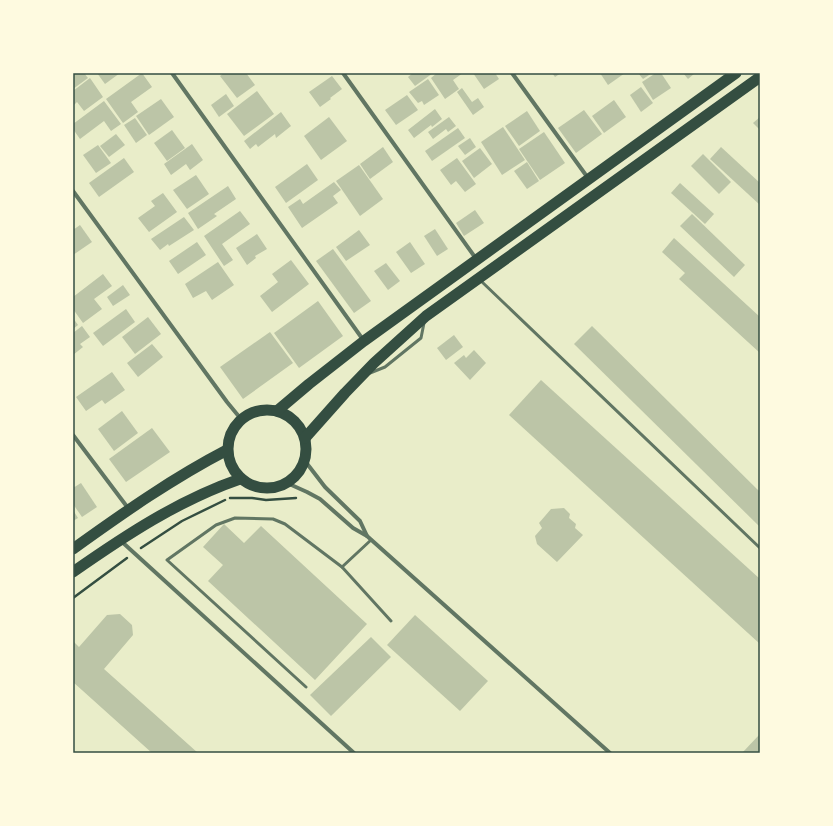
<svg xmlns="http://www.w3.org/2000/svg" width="833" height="826" viewBox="0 0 833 826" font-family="'Open Sans',sans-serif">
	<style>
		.building { fill: #bcc5a7 }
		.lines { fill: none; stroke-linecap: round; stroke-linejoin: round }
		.path { stroke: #344e41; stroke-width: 2.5 }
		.service { stroke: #617663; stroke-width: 3 }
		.minor { stroke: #617663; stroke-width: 4 }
		.trunk { stroke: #344e41; stroke-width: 11 }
		.neatline { fill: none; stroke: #344e41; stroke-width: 1.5 }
	</style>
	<rect width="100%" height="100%" fill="#e9edc9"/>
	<g class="building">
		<polygon points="73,73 84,73 88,78 73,89"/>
		<polygon points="97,73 120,73 105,84"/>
		<polygon points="142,73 152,87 131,102 138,112 123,123 106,99"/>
		<polygon points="224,73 246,73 255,85 237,98 220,76"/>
		<polygon points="413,73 433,73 415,86 408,77"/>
		<polygon points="437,73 463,73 453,80 459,89 445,99 431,78"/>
		<polygon points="473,73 495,73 499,79 484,89"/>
		<polygon points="552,73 561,73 555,77"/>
		<polygon points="600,73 625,73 608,85"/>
		<polygon points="638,73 652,73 643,79"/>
		<polygon points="656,73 661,73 671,88 653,100 642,82"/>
		<polygon points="683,73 695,73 688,79"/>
		<polygon points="332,76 342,89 330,98 331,99 320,107 309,92"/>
		<polygon points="90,78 103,97 84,111 77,102 73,106 73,91"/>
		<polygon points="428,79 439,95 424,105 422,101 418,103 409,92"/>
		<polygon points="641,87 653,103 641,112 630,95"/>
		<polygon points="462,88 472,102 478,98 484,107 473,115 457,92"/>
		<polygon points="257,91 274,114 244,136 227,114"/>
		<polygon points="226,94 234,106 219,117 211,105"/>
		<polygon points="407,95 418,110 396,125 385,110"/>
		<polygon points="161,99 174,117 149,135 136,116"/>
		<polygon points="614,100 626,117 604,133 592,116"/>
		<polygon points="104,101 121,124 111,131 104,121 80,139 73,129 73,124"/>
		<polygon points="435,109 442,119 432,127 431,125 414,138 408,130"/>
		<polygon points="584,110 602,134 576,153 558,128"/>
		<polygon points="527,111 540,131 519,146 505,126"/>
		<polygon points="281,112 291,126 276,138 275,134 258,147 256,144 250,149 244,141"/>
		<polygon points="329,117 347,141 321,160 304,136"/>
		<polygon points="449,117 456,126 448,132 446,129 433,139 428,132"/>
		<polygon points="760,117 760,130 753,123"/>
		<polygon points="135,118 147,135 136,143 124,125"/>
		<polygon points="503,127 525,160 502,175 481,142"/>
		<polygon points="458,128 465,138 432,161 425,151"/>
		<polygon points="172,130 185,148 167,161 154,143"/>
		<polygon points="544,132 565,163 540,180 519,149"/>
		<polygon points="116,134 125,145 109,157 100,146"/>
		<polygon points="470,138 476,147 465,155 458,146"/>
		<polygon points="192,144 203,160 190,170 186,164 171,175 164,164"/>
		<polygon points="98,145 111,163 96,173 83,155"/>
		<polygon points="383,147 393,162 370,179 360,164"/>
		<polygon points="721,147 760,183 760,205 710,159"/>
		<polygon points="480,148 492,164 474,178 462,161"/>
		<polygon points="703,154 731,182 719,194 691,166"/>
		<polygon points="124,158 134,172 99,197 89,183"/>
		<polygon points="457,158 476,184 465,192 456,181 451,185 440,170"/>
		<polygon points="527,162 539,181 527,189 514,171"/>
		<polygon points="307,164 318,180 286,203 275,187"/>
		<polygon points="359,165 383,199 360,216 336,181"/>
		<polygon points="196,175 209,194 187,209 173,190"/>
		<polygon points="334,182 341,190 333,196 338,203 302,228 288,207 300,199 303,204"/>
		<polygon points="680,183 714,214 705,224 671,193"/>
		<polygon points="228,186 236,199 214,214 217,216 198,229 188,213"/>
		<polygon points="163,193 177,212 149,232 138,218 155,206 151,201"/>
		<polygon points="475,210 484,223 464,236 456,223"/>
		<polygon points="240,211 250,224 222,244 233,260 224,266 204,236"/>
		<polygon points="692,214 745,265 734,277 680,226"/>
		<polygon points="184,217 194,230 169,246 168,244 160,250 151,239"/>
		<polygon points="80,225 92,242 73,255 73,230"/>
		<polygon points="435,229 448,249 437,256 424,236"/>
		<polygon points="359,230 370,245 346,261 336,247"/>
		<polygon points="257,234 267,249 255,256 256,258 247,265 236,248"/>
		<polygon points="674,238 760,317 760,353 679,279 685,273 662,252"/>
		<polygon points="197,242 206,255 178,274 169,261"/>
		<polygon points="410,242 425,264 411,273 396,252"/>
		<polygon points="333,249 371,301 354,313 316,261"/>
		<polygon points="291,260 309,284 272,312 260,296 278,282 272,274"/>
		<polygon points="218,262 234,285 212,300 206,291 193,298 185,284"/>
		<polygon points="386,263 400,281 388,290 374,271"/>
		<polygon points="103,274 112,286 94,299 102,309 83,323 73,309 73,297"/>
		<polygon points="123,285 130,295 113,306 107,297"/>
		<polygon points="318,301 343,336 299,368 274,333"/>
		<polygon points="126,309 135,322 103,346 93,333"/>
		<polygon points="148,317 161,334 135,354 122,337"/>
		<polygon points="73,318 78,325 73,329"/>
		<polygon points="82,326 90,337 80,344 83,347 73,355 73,333"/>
		<polygon points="592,326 760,492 760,527 574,344"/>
		<polygon points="270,332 293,363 243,399 220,367"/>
		<polygon points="454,335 463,347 446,360 437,348"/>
		<polygon points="152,344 163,357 138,377 127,363"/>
		<polygon points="474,350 486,363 470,380 454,363 464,355 466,358"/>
		<polygon points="112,372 125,390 105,404 102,400 86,411 76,397"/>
		<polygon points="541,380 760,579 760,644 509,415"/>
		<polygon points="122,411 138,433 114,451 98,429"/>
		<polygon points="152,428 170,452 126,482 109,459"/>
		<polygon points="81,483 97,507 82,517 73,504 73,488"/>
		<polygon points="564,508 570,514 569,518 576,524 575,528 583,535 557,562 537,544 535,536 542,528 539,523 551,509"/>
		<polygon points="73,510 78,518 73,521"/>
		<polygon points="224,524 244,543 261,526 367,624 315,680 208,581 223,565 203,547"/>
		<polygon points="120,614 132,625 133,635 104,669 198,753 152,753 73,682 73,644 74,642 79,647 107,615"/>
		<polygon points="415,615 488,681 460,711 387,645"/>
		<polygon points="371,637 391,657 331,716 310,695"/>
		<polygon points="760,734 760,753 742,753"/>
	</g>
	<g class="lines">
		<g class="path">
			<polyline points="230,498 252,498 266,500 296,498"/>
			<polyline points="141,548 182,521 225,500"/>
			<polyline points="73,598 127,558"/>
		</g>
		<g class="service">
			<polyline points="481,281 760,548"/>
			<polyline points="370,373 385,367 421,338 424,323"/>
			<polyline points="342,567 371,540"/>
			<polyline points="306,687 167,560 216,525 235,518 273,519 285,524 342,567 391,621"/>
		</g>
		<g class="minor">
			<polyline points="172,73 364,341"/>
			<polyline points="343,73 477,260"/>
			<polyline points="512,73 588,178"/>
			<polyline points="73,191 227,402 241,419"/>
			<polyline points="73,435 128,508"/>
			<polyline points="305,461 325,487 360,521 367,536"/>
			<polyline points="287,483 307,492 320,499 353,528 367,536 610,753"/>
			<polyline points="121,541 354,753"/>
		</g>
		<g class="trunk">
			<circle cx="267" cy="449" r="39"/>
			<polyline points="277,411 309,384 364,341 736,73"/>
			<polyline points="305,438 345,393 374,363 426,316 760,77"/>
			<path d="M73 549C123 513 173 478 227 450"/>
			<path d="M73 572C126 535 179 500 240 479"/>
		</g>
	</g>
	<rect width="833" height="826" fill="none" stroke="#fefae0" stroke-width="148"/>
	<rect x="74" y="74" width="685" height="678" class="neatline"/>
</svg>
